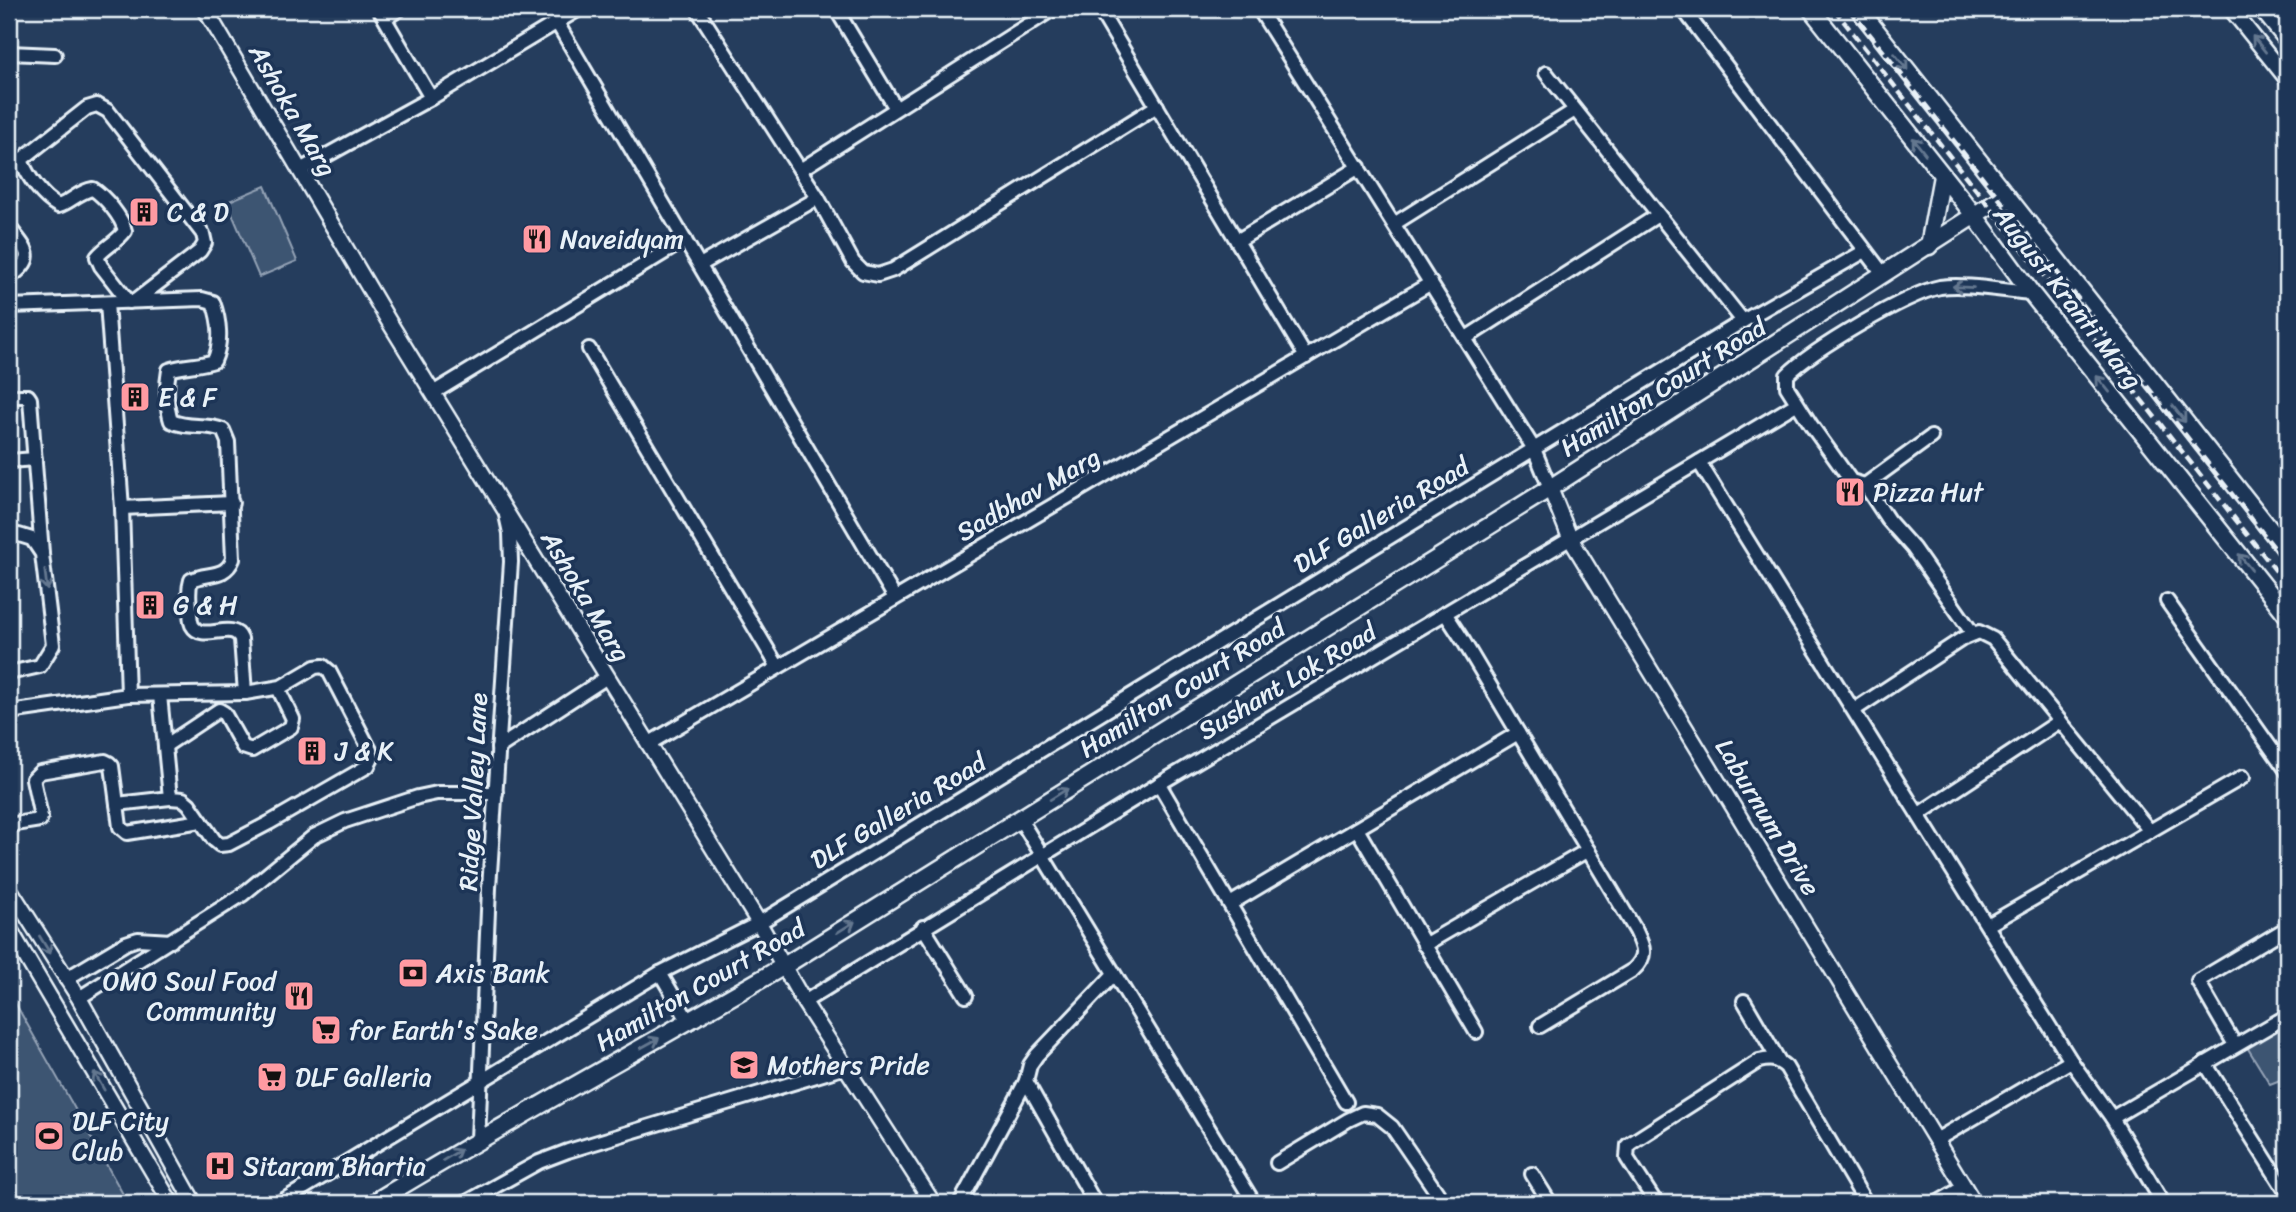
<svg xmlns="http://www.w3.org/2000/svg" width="2296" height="1212" viewBox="0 0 2296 1212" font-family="Sriracha,sans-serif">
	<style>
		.green { fill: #3e5472; stroke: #93a2b5; stroke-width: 2 }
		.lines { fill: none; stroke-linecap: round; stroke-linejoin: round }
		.minor-casing { stroke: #e8f1f8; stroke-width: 18 }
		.tertiary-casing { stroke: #e8f1f8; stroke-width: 19 }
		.secondary-casing { stroke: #e8f1f8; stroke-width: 21 }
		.minor { stroke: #1d3557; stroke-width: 12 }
		.tertiary { stroke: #1d3557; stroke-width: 14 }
		.secondary { stroke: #1d3557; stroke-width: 16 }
		.rail { stroke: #e8f1f8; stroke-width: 4.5; stroke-dasharray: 10 5; stroke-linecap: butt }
		.oneway { stroke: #64778f }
		.labels { text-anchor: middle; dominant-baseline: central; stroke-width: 7; stroke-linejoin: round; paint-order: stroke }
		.street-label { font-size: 26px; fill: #e8f1f8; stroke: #1d3557 }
		.poi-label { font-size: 26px; fill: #e8f1f8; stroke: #1d3557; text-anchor: start }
	</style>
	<rect width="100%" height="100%" fill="#253d5d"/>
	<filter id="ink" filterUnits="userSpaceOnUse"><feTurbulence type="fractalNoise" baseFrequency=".0143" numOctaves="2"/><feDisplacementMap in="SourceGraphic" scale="14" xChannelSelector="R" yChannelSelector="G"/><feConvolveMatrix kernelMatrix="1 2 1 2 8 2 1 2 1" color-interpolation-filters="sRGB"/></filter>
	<g filter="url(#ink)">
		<g class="green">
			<polygon points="265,186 297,261 259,277 227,202"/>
			<polygon points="9,992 128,1203 9,1203"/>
			<polygon points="2286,1024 2287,1025 2287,1092 2280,1080 2270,1084 2247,1047"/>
		</g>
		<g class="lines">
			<g class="minor-casing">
				<g id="minor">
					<polyline points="379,9 431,98"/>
					<polyline points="549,9 895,598"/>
					<polyline points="697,9 818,198 853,262 863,272 878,275 893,270 1157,106"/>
					<polyline points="836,9 895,107"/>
					<polyline points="1099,9 1306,357"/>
					<polyline points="1259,9 1534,449 1550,488"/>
					<polyline points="1683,9 1884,275"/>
					<polyline points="385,18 400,9"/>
					<polyline points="9,53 55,55"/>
					<polyline points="1546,73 1743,321"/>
					<polyline points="300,170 431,98 579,9"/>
					<polyline points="800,170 1053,9"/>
					<polyline points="1394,224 1575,110"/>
					<path d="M9 227C28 252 37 257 9 278"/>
					<polyline points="1237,241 1359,167"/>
					<polyline points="700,265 818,198"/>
					<path d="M129 302 101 266 97 257C105 247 117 242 125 231 122 217 105 197 93 189 79 191 71 202 58 206 42 197 28 177 21 160L87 108 97 105 108 111 203 234 205 243 200 251 135 301"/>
					<path d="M9 306 202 299 213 302C220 321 222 343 214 361 199 366 184 365 169 370 166 386 166 406 171 421 190 430 203 422 223 430L228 442 233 559C225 579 208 572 191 580 188 590 189 598 190 608 190 613 190 620 192 625 202 644 233 619 241 639L245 693 128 695"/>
					<polyline points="1466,338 1658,215"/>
					<polyline points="589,349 778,667"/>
					<polyline points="433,393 685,240"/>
					<polyline points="9,396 28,396 30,399 42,553"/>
					<polyline points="9,461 35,459"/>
					<polyline points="1699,462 2071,1061 2112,1118 2163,1203"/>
					<polyline points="1865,485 1931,437"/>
					<polyline points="122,508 232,503"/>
					<polyline points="9,536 19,535 32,539 42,554 53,645 40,666 9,673"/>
					<polyline points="2167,601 2287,771"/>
					<path d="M1445 613 1464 642 1636 931C1644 948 1648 956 1633 970L1540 1026"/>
					<path d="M1973 634 1913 548 1888 520 1865 485 1851 481 1811 425 1787 387V375C1812 350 1906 294 1940 287 1964 283 2005 291 2031 293"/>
					<polyline points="1854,710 1962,639 1979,632 1993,639 2150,831"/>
					<polyline points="9,712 128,695 122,508 107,303"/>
					<polyline points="648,744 1431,283"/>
					<polyline points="165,746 219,710 224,713 243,747 252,750 291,727 293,719 278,688"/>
					<polyline points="498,748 607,677"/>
					<polyline points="1159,784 1346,1102"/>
					<polyline points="170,798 183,799 189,804 214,840 220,845 229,844 269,823 368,766 372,758 370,750 329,671 323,666 315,667 281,687 245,693"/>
					<polyline points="117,804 120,827 127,833 201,821"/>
					<polyline points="1919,814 2060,721"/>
					<polyline points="1020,819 1254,1203"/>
					<polyline points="9,825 40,820 41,817 33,779 40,772 105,761 109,763 112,766 117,804 170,798 160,695"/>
					<polyline points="1357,829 1476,1032"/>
					<polyline points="1230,904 1518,733"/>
					<polyline points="1988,925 2243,777"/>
					<polyline points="923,927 966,996"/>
					<polyline points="1424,945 1588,850"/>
					<polyline points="660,973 689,1022"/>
					<polyline points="66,979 126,943 138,939 171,941"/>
					<polyline points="79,998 242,895 314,836 345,821 418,797 437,793 496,793"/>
					<polyline points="1744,1001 1779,1061"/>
					<polyline points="804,1002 1159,784 1796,404"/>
					<polyline points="2235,1045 2198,981 2287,928"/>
					<polyline points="2205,1063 2287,1193"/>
					<polyline points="2112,1118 2287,1016"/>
					<polyline points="478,1139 489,888 511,562 510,533 506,515"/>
					<polyline points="1936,1140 2071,1061"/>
					<polyline points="1277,1163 1348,1120 1363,1113 1377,1115 1392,1127 1444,1203"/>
					<polyline points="1532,1174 1550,1203"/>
					<polyline points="279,1203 660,973 759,923 1743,321 1865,251"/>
					<polyline points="465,1203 539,1162 568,1151 846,1067"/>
					<polyline points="912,1203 930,1199"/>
					<polyline points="960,1203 1026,1081"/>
					<polyline points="1095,1203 1026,1081 1030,1065 1037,1055 1114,974"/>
					<path d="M1656 1203 1627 1158 1628 1145 1759 1061C1771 1058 1777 1059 1786 1067L1866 1203"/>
					<polyline points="1937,1203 1964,1187"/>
				</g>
			</g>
			<g class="tertiary-casing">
				<g id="tertiary">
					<polyline points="205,9 388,320 759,923 804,1002 933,1203"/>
					<polyline points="2231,9 2287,79"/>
					<polyline points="2261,9 2287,41"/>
					<polyline points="1550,488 1570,538 1974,1203"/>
					<polyline points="9,888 79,998 194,1203"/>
					<polyline points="9,928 171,1203"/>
				</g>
			</g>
			<g class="secondary-casing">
				<g id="secondary">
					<polyline points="1811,9 1974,215 2031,293 2287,615"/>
					<polyline points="1859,9 2287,551"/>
					<polyline points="1929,246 1942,176"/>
					<path d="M373 1203C508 1121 647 1046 784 966L1550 488 2006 195"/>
				</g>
			</g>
			<use href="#minor" class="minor"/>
			<use href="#tertiary" class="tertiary"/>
			<use href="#secondary" class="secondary"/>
			<g class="rail">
				<polyline points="1834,9 2287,585"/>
				<polyline points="1850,9 2287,564"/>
			</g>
		</g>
		<defs><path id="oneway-shaft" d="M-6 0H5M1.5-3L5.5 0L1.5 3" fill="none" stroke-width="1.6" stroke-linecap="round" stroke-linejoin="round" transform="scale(1.75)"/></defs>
		<g class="oneway">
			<use href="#oneway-shaft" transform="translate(2259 44) rotate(-129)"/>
			<use href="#oneway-shaft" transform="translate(1901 62) rotate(52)"/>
			<use href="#oneway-shaft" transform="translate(1919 146) rotate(-128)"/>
			<use href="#oneway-shaft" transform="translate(1963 287) rotate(-177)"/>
			<use href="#oneway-shaft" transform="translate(2103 384) rotate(-129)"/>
			<use href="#oneway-shaft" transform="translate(2179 414) rotate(52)"/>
			<use href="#oneway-shaft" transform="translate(2245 562) rotate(-129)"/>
			<use href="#oneway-shaft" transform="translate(46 580) rotate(83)"/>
			<use href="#oneway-shaft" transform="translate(1059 794) rotate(-32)"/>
			<use href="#oneway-shaft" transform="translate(846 927) rotate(-32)"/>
			<use href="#oneway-shaft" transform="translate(45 945) rotate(58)"/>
			<use href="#oneway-shaft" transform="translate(650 1043) rotate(-29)"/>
			<use href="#oneway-shaft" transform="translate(99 1081) rotate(-120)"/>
			<use href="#oneway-shaft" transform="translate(452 1155) rotate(-31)"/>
		</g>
	</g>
	<defs>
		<g id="building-square" transform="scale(1.575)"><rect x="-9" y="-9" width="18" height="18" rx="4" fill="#ff9aa2" stroke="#1d3557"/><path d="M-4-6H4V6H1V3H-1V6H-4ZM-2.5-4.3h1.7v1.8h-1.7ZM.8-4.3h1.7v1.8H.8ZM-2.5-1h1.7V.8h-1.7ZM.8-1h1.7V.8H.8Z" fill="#111"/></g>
		<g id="restaurant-square" transform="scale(1.575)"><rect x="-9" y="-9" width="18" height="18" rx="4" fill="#ff9aa2" stroke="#1d3557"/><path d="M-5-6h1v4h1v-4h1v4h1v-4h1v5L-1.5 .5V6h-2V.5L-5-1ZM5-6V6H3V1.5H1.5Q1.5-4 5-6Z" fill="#111"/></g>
		<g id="bank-square" transform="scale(1.575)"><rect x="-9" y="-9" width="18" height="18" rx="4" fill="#ff9aa2" stroke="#1d3557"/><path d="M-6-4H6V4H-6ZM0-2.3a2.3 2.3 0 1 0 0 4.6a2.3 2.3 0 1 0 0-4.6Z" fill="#111"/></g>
		<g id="supermarket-square" transform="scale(1.575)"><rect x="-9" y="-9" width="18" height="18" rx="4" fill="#ff9aa2" stroke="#1d3557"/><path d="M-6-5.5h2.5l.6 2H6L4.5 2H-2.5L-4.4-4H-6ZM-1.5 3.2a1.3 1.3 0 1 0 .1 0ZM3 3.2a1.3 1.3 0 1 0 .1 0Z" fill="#111"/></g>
		<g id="school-square" transform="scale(1.575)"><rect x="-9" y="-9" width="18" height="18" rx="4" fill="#ff9aa2" stroke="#1d3557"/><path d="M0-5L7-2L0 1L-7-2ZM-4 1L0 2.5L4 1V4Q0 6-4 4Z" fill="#111"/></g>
		<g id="stadium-square" transform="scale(1.575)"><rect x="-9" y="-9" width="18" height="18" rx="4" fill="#ff9aa2" stroke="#1d3557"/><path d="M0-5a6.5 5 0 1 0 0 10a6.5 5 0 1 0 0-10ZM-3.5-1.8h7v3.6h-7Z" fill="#111"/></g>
		<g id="hospital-square" transform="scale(1.575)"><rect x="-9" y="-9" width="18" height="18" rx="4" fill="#ff9aa2" stroke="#1d3557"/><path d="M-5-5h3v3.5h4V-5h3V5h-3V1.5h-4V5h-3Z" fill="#111"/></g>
	</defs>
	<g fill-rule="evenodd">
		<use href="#building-square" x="144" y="212"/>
		<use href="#restaurant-square" x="537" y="239"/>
		<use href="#building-square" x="135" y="397"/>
		<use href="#restaurant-square" x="1850" y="492"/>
		<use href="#building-square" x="150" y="605"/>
		<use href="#building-square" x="312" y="751"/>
		<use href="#bank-square" x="413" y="973"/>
		<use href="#restaurant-square" x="299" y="996"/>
		<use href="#supermarket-square" x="326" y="1030"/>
		<use href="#school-square" x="744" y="1065"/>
		<use href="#supermarket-square" x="272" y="1077"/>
		<use href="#stadium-square" x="49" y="1136"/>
		<use href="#hospital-square" x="220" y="1166"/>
	</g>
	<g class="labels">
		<g class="street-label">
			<text transform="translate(293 110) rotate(60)">Ashoka Marg</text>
			<text transform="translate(2068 297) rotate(52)">August Kranti Marg</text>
			<text transform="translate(1663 387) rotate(-32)">Hamilton Court Road</text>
			<text transform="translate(1028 494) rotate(-30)">Sadbhav Marg</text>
			<text transform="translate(1381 515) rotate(-31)">DLF Galleria Road</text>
			<text transform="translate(586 596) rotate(59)">Ashoka Marg</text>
			<text transform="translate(1287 681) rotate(-31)">Sushant Lok Road</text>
			<text transform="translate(1182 688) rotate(-32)">Hamilton Court Road</text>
			<text transform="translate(473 792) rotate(-87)">Ridge Valley Lane</text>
			<text transform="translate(898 811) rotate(-31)">DLF Galleria Road</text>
			<text transform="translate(1768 817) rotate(59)">Laburnum Drive</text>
			<text transform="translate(700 985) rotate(-30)">Hamilton Court Road</text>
		</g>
		<g class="poi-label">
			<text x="167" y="212">C &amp; D</text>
			<text x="560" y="239">Naveidyam</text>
			<text x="158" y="397">E &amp; F</text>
			<text x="1873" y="492">Pizza Hut</text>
			<text x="173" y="605">G &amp; H</text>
			<text x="335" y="751">J &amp; K</text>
			<text x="436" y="973">Axis Bank</text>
			<text x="276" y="981" text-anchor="end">OMO Soul Food<tspan x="276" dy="30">Community</tspan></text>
			<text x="349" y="1030">for Earth's Sake</text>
			<text x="767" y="1065">Mothers Pride</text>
			<text x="295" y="1077">DLF Galleria</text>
			<text x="72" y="1121">DLF City<tspan x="72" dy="30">Club</tspan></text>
			<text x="243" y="1166">Sitaram Bhartia</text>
		</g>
	</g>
	<rect width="2296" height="1212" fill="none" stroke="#1d3557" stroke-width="35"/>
	<rect x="18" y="18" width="2261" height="1177" fill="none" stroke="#e8f1f8" stroke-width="2.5" filter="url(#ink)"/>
</svg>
